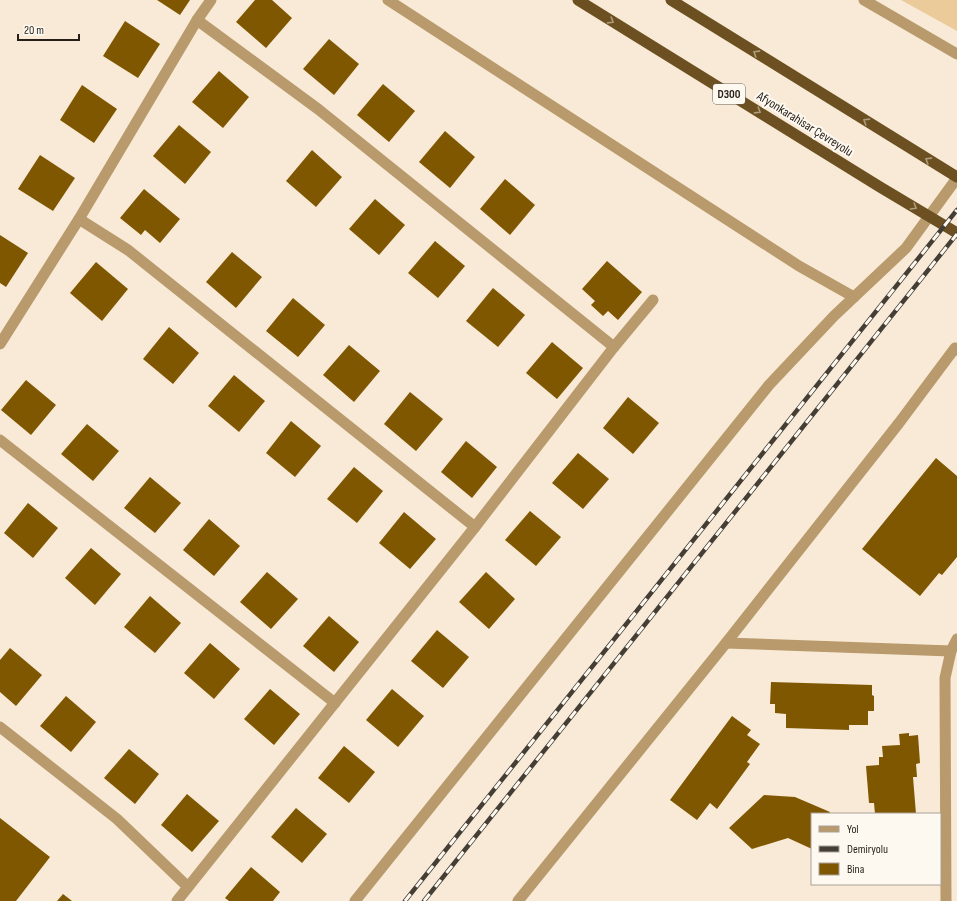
<svg xmlns="http://www.w3.org/2000/svg" width="957" height="901" viewBox="0 0 957 901" font-family="'Sofia Sans Condensed',sans-serif">
	<style>
		.green { fill: #ebcb9a }
		.building { fill: #805701 }
		.lines { fill: none; stroke-linecap: round; stroke-linejoin: round }
		.minor { stroke: #b99a6c; stroke-width: 11 }
		.trunk { stroke: #6c5021; stroke-width: 11 }
		.rail-casing { stroke: #453e35; stroke-width: 4.5 }
		.rail { stroke: #fef9f0; stroke-width: 3; stroke-dasharray: 9; stroke-linecap: butt }
		.oneway { stroke: #ae9c7e }
		.labels { text-anchor: middle; dominant-baseline: central; stroke-width: 4; stroke-linejoin: round; paint-order: stroke }
		.shield { fill: #fef9f0; stroke: #666059; stroke-width: 1 }
		.shield-label { font-size: 12px; font-weight: bold; fill: #251f18 }
		.street-label { font-size: 13px; fill: #251f18; stroke: #fef9f0 }
	</style>
	<rect width="100%" height="100%" fill="#f8ead6"/>
	<polygon class="green" points="901,0 957,0 957,31"/>
	<g class="building">
		<polygon points="157,0 190,0 180,15"/>
		<polygon points="255,0 272,0 292,18 266,48 236,22"/>
		<polygon points="125,21 160,44 138,78 103,56"/>
		<polygon points="329,39 359,64 334,95 303,69"/>
		<polygon points="219,71 249,97 223,128 192,102"/>
		<polygon points="383,84 415,111 389,142 357,115"/>
		<polygon points="82,85 117,109 94,143 60,120"/>
		<polygon points="179,125 211,152 185,184 153,156"/>
		<polygon points="445,131 475,157 450,188 419,162"/>
		<polygon points="312,150 342,177 316,207 286,181"/>
		<polygon points="40,155 75,178 53,211 18,189"/>
		<polygon points="505,179 535,205 510,235 480,209"/>
		<polygon points="144,189 180,219 160,243 145,230 141,235 120,218"/>
		<polygon points="375,199 405,225 379,255 349,229"/>
		<polygon points="0,235 28,253 6,287 0,283"/>
		<polygon points="435,241 465,266 438,298 408,273"/>
		<polygon points="232,252 262,277 236,308 206,282"/>
		<polygon points="607,261 642,292 618,320 608,311 603,316 591,305 595,301 582,289"/>
		<polygon points="96,262 128,289 102,321 70,293"/>
		<polygon points="493,288 525,315 498,347 466,321"/>
		<polygon points="293,298 325,325 298,357 266,331"/>
		<polygon points="169,327 199,353 173,384 143,359"/>
		<polygon points="552,342 583,368 557,399 526,373"/>
		<polygon points="349,345 380,371 354,402 323,375"/>
		<polygon points="234,375 265,401 239,432 208,406"/>
		<polygon points="26,380 56,405 31,435 1,410"/>
		<polygon points="410,392 443,419 416,451 384,424"/>
		<polygon points="628,397 659,423 633,454 603,428"/>
		<polygon points="291,421 321,446 295,477 266,453"/>
		<polygon points="87,424 119,451 93,481 61,454"/>
		<polygon points="466,441 497,467 472,498 441,472"/>
		<polygon points="578,453 609,479 583,509 552,483"/>
		<polygon points="936,458 957,476 957,557 942,575 939,573 920,596 862,549"/>
		<polygon points="354,467 383,491 357,523 327,499"/>
		<polygon points="150,477 181,503 155,533 124,508"/>
		<polygon points="28,503 58,528 33,558 4,533"/>
		<polygon points="530,511 561,537 536,566 505,540"/>
		<polygon points="404,512 436,539 410,569 379,543"/>
		<polygon points="209,519 240,546 214,576 183,550"/>
		<polygon points="91,548 121,574 95,605 65,578"/>
		<polygon points="267,572 298,599 271,629 240,602"/>
		<polygon points="486,572 515,599 489,629 459,602"/>
		<polygon points="150,596 181,623 155,653 124,627"/>
		<polygon points="329,616 359,642 334,672 303,646"/>
		<polygon points="437,630 469,657 443,688 411,661"/>
		<polygon points="210,643 240,669 214,699 184,673"/>
		<polygon points="10,648 42,675 16,706 0,692 0,660"/>
		<polygon points="771,682 872,685 872,695 874,696 874,711 868,711 868,725 849,725 849,730 786,728 786,714 775,713 775,704 770,704"/>
		<polygon points="270,689 300,714 274,745 244,719"/>
		<polygon points="392,689 424,716 398,747 366,720"/>
		<polygon points="66,696 96,722 71,752 40,726"/>
		<polygon points="732,716 751,730 747,735 760,744 747,762 750,764 717,809 710,803 697,820 670,800"/>
		<polygon points="909,733 909,736 918,735 920,763 916,764 917,777 913,777 916,814 875,814 874,803 869,803 866,766 879,765 879,757 883,757 882,746 900,745 899,734"/>
		<polygon points="344,746 375,772 349,803 318,778"/>
		<polygon points="129,749 159,774 135,804 104,778"/>
		<polygon points="187,794 219,821 192,852 161,825"/>
		<polygon points="764,795 795,797 830,812 829,814 812,814 812,849 788,838 752,849 729,828"/>
		<polygon points="296,808 327,834 302,863 271,837"/>
		<polygon points="0,818 50,857 16,901 0,901"/>
		<polygon points="251,867 280,892 273,901 229,901 225,898"/>
		<polygon points="63,894 72,901 57,901"/>
	</g>
	<g class="lines">
		<g class="minor">
			<polyline points="388,0 799,266 854,297"/>
			<polyline points="864,0 957,54"/>
			<polyline points="197,20 318,109 614,347"/>
			<polyline points="79,219 128,250 475,527"/>
			<polyline points="0,344 79,219 197,20 211,0"/>
			<polyline points="0,440 335,703"/>
			<polyline points="726,643 951,651"/>
			<polyline points="0,727 117,819 188,887"/>
			<polyline points="177,901 475,527 614,347 653,300"/>
			<polyline points="355,901 769,385 834,316 906,248 957,178"/>
			<polyline points="518,901 726,643 899,423 955,348 957,350"/>
			<polyline points="946,901 945,678 951,651 957,639"/>
		</g>
		<g class="trunk">
			<polyline points="578,0 880,187 957,233"/>
			<polyline points="671,0 957,177"/>
		</g>
		<g class="rail-casing">
			<g id="rail">
				<polyline points="405,901 957,210"/>
				<polyline points="424,901 957,234"/>
			</g>
		</g>
		<use href="#rail" class="rail"/>
	</g>
	<defs><path id="oneway-chevron" d="M-2-3.5L2.5 0L-2 3.5" fill="none" stroke-width="1.6" stroke-linecap="round" stroke-linejoin="round"/></defs>
	<g class="oneway">
		<use href="#oneway-chevron" transform="translate(611 21) rotate(32)"/>
		<use href="#oneway-chevron" transform="translate(756 53) rotate(-148)"/>
		<use href="#oneway-chevron" transform="translate(758 111) rotate(32)"/>
		<use href="#oneway-chevron" transform="translate(866 121) rotate(-148)"/>
		<use href="#oneway-chevron" transform="translate(928 160) rotate(-148)"/>
		<use href="#oneway-chevron" transform="translate(914 207) rotate(31)"/>
	</g>
	<g class="labels">
		<rect class="shield" x="713" y="84" width="32" height="20" rx="3"/>
		<g class="shield-label">
			<text x="729" y="94">D300</text>
		</g>
		<g class="street-label">
			<text transform="translate(805 124) rotate(32)">Afyonkarahisar Çevreyolu</text>
		</g>
	</g>
	<rect x="811" y="813" width="130" height="72" fill="#fef9f0" stroke="#a7a29a"/>
	<rect x="819" y="826" width="20" height="6" fill="#b99a6c" stroke="#a7a29a"/>
	<text x="847" y="833" font-size="12" fill="#251f18">Yol</text>
	<rect x="819" y="846" width="20" height="6" fill="#453e35" stroke="#a7a29a"/>
	<text x="847" y="853" font-size="12" fill="#251f18">Demiryolu</text>
	<rect x="819" y="863" width="20" height="12" fill="#805701" stroke="#a7a29a"/>
	<text x="847" y="873" font-size="12" fill="#251f18">Bina</text>
	<path d="M18 34v6h61v-6" fill="none" stroke="#251f18" stroke-width="2"/>
	<text x="24" y="34" font-size="12" fill="#251f18" stroke="#fef9f0" stroke-width="3" paint-order="stroke">20 m</text>
</svg>
